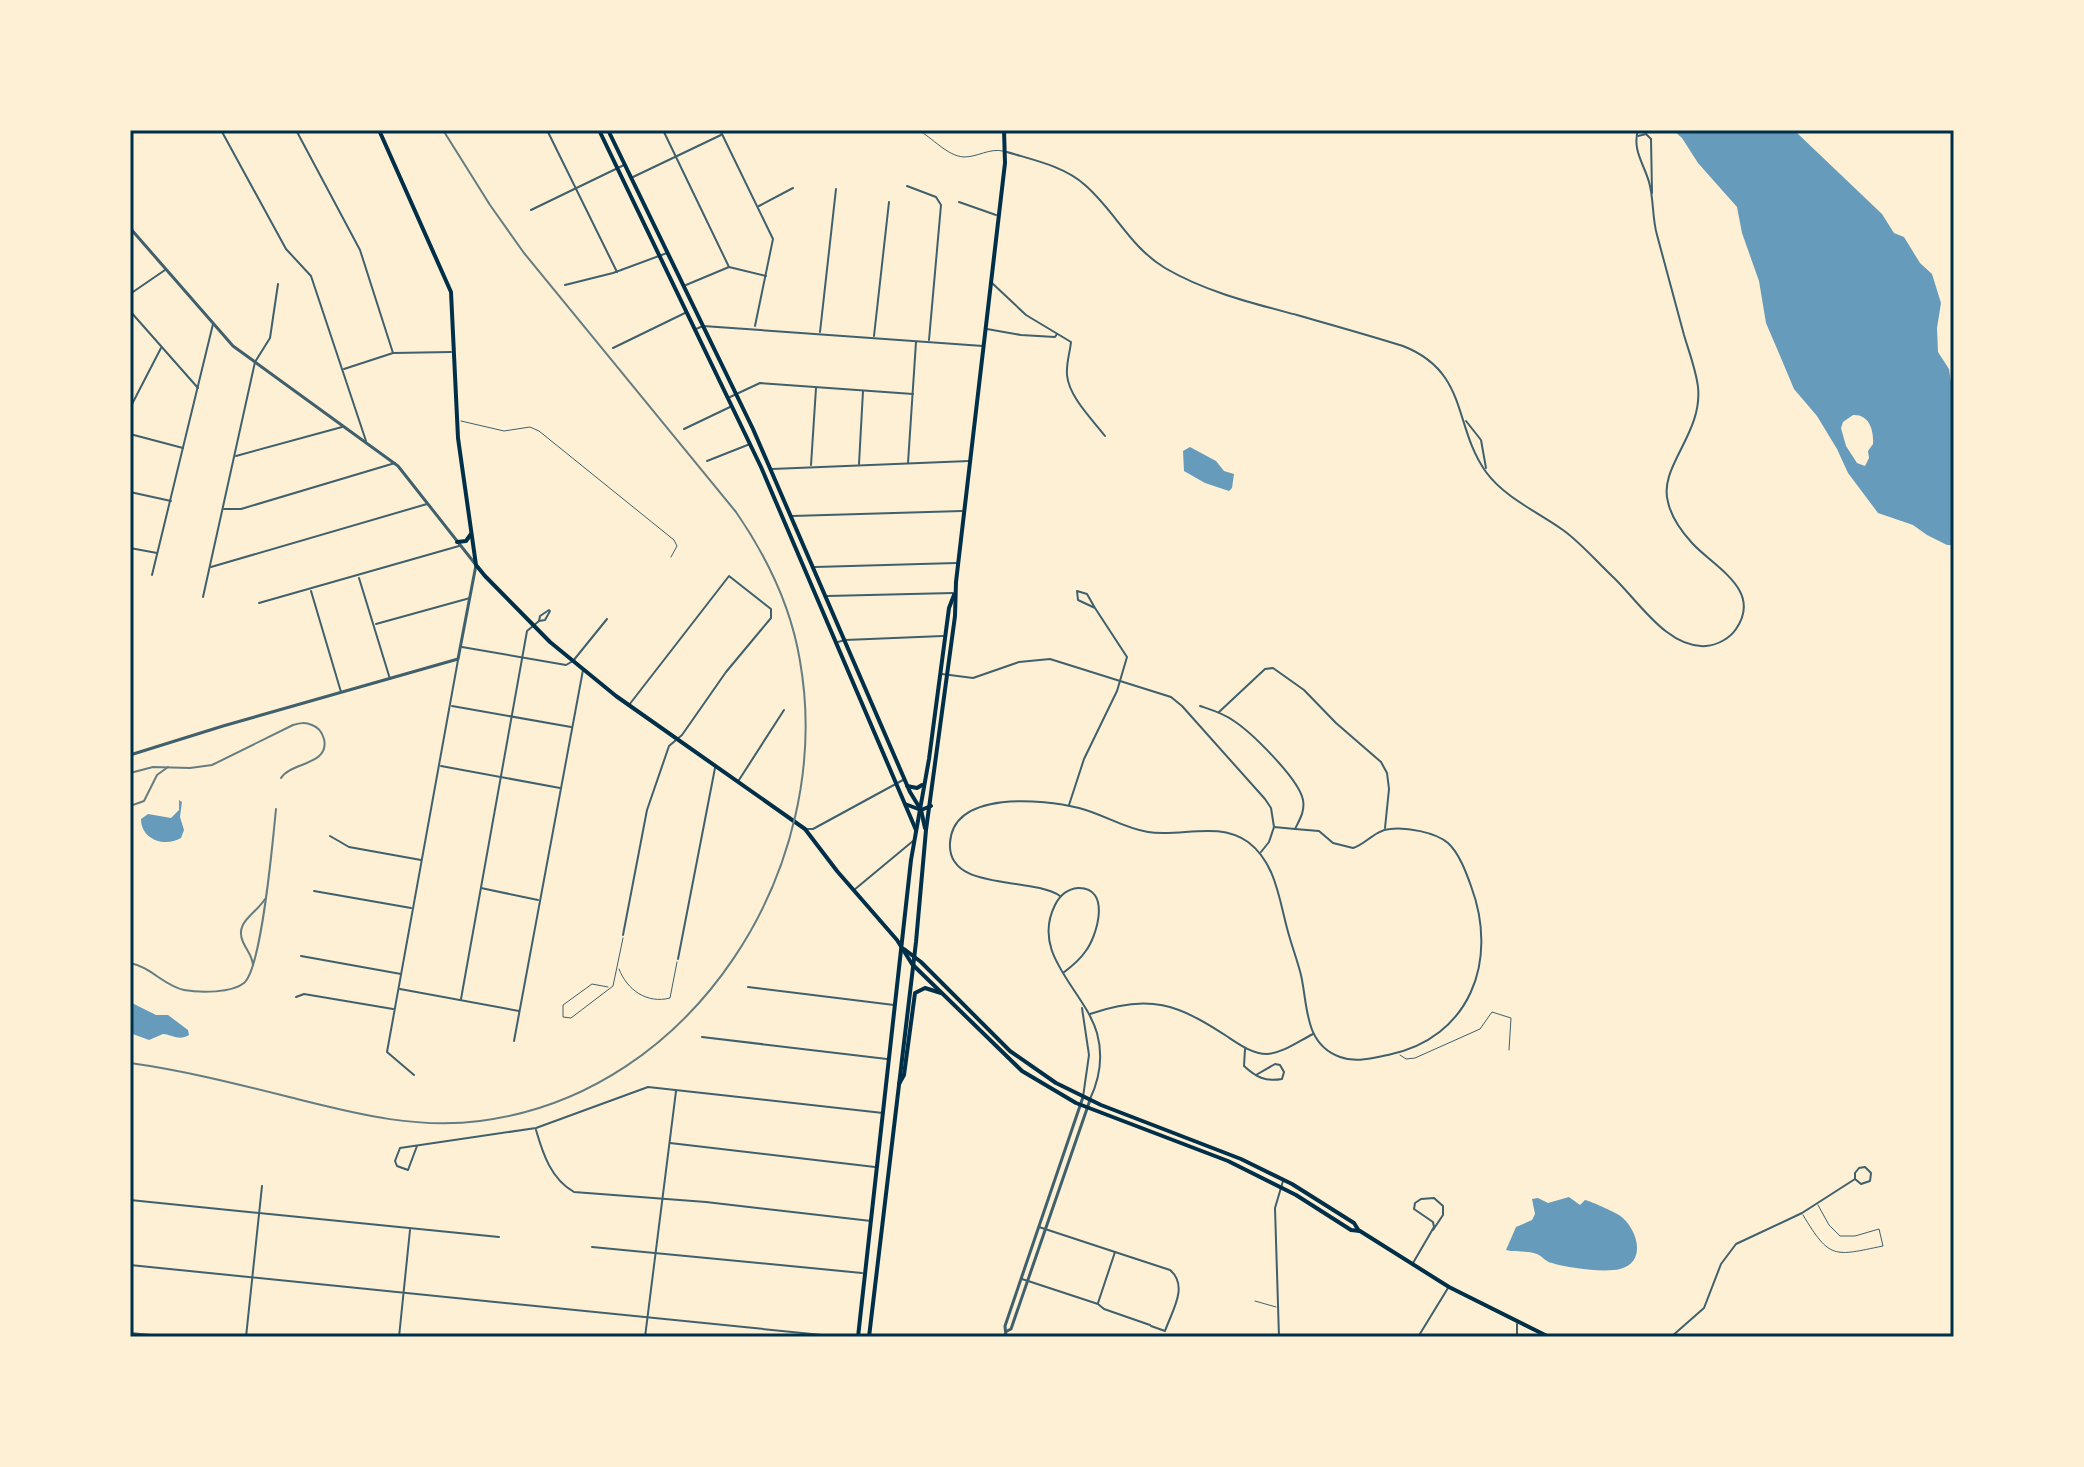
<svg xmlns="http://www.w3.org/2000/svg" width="2084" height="1467" viewBox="0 0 2084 1467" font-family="'PT Sans',sans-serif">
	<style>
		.water { fill: #669bbc; fill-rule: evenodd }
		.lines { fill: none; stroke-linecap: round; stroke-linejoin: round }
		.service { stroke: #3f606c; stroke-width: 1 }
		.pedestrian { stroke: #3f606c; stroke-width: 2 }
		.minor { stroke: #3f606c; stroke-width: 2 }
		.tertiary { stroke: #3f606c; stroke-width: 3 }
		.secondary { stroke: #003049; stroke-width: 4 }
		.primary { stroke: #003049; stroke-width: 4 }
		.trunk { stroke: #003049; stroke-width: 4 }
		.rail { stroke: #657d81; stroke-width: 2 }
		.neatline { fill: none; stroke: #003049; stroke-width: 3 }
	</style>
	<rect width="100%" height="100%" fill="#fdf0d5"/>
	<g class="water">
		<path d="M1673 130 1796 132 1882 214 1894 233 1904 237 1920 263 1932 274 1941 303 1937 328 1938 352 1949 369 1954 402V545H1947L1927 535 1913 525 1878 513 1848 473 1837 449 1817 416 1794 389 1775 344 1766 323 1759 281 1742 233 1737 207 1698 163 1682 138ZM1853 415C1869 414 1874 430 1873 444L1868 451 1869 458 1865 466 1857 463 1846 446 1841 428 1843 422Z"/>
		<polygon points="1190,447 1216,461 1224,471 1234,474 1232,488 1229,491 1205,483 1184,471 1183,451"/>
		<path d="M179 800 182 802 180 817 184 830 181 838C164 848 141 839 141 819L148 814 171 818 179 810Z"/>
		<path d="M130 1002 156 1015H168L188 1030 189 1035C179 1041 173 1035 163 1034L149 1040 130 1033Z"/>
		<path d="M1569 1197 1580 1205 1585 1200C1593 1202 1612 1211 1619 1215 1637 1227 1648 1262 1620 1269 1604 1273 1568 1268 1552 1263 1546 1262 1542 1256 1537 1254 1526 1250 1516 1253 1506 1250L1516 1227 1532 1220 1535 1214 1532 1199 1538 1198 1548 1203Z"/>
	</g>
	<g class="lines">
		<g class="service">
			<path d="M918 130C933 138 947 156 964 157 978 157 989 148 1003 151"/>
			<polyline points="461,421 504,431 530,427 539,431 674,540 677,546 671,557"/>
			<path d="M619 969C627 990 647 1004 670 998L677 962"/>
			<polyline points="608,987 592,984 563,1005 563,1017 571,1018 613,986 623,938"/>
			<polyline points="1400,1055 1406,1059 1415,1058 1480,1029 1492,1012 1511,1018 1509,1050"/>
			<path d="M1803 1215C1830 1260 1834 1256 1883 1246L1879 1229 1855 1236H1840L1829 1225 1818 1205"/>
			<polyline points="1255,1301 1276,1307"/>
		</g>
		<path class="pedestrian" d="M1115 1252 1170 1270C1189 1286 1172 1311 1165 1331L1151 1326"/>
		<g class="minor">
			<polyline points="221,130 286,249 311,276 366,441"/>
			<polyline points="296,130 360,250 393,353"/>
			<polyline points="547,130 617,272"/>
			<polyline points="663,130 729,267"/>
			<polyline points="720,130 773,239 755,326"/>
			<polyline points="130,132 133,130"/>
			<polyline points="1638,136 1646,134 1651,139 1652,193"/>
			<path d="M1007 152C1033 160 1064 166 1085 185 1115 211 1130 247 1165 268 1206 292 1252 303 1297 315 1332 325 1368 335 1403 346 1469 372 1453 426 1486 472 1505 498 1538 512 1563 530 1581 543 1596 561 1612 576 1637 599 1667 649 1706 646 1718 645 1730 638 1736 629 1763 590 1714 567 1692 543 1682 532 1671 516 1668 502 1658 467 1703 434 1698 387 1696 370 1689 352 1684 335 1675 302 1666 269 1657 235 1652 218 1654 199 1649 182 1644 164 1632 150 1638 130"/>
			<polyline points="633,177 721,135"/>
			<polyline points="907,186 936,197 941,205 929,340"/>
			<polyline points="959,202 996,215"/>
			<polyline points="759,206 793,188"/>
			<polyline points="531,210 624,165"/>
			<path d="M992 283 1026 315 1071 342C1070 352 1066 364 1067 375 1069 397 1092 419 1105 436"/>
			<polyline points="565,285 613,273 667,253"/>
			<polyline points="686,285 729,267 766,276"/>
			<polyline points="130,294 165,270"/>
			<polyline points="130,311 198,388"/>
			<polyline points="696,329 703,326 983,346"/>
			<polyline points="987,329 1021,335 1055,337 1057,334"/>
			<polyline points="820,332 836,189"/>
			<polyline points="874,336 889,202"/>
			<polyline points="613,348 687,312"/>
			<polyline points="344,369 393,353 451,352"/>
			<polyline points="730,397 760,383 913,394"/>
			<polyline points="130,408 161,348"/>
			<polyline points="1466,421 1481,440 1486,468"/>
			<polyline points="684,429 730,407"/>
			<polyline points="130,434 183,448"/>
			<polyline points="236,456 342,427"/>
			<polyline points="707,461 750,444"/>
			<polyline points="908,463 916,342"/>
			<polyline points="859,464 863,391"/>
			<polyline points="811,465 816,388"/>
			<polyline points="772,469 969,461"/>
			<polyline points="130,492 171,501"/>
			<polyline points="224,509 241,509 395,463"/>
			<polyline points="792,516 962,511"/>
			<polyline points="130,548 157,553"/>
			<polyline points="211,567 427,504"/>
			<polyline points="815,567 956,563"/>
			<polyline points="152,575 213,324"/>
			<polyline points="359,578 390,679"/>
			<polyline points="311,591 341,692"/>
			<polyline points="827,596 953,593"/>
			<polyline points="203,597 255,362 270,338 278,284"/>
			<polyline points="259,603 459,546"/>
			<polyline points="539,621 540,616 549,610"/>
			<polyline points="376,624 470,598"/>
			<polyline points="838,642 845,640 943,636"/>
			<polyline points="462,647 566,665 573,661 607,619"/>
			<polyline points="942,674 973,678 1019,662 1050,659 1171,697 1182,706 1265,799 1271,808 1274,827"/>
			<polyline points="452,706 571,727"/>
			<path d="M1200 706C1212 710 1223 713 1234 721 1252 733 1299 779 1303 800 1305 811 1300 819 1295 829L1274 827 1269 842 1261 852"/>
			<polyline points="1219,712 1265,669 1273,668 1304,690 1336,723 1381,762 1387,773 1389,789 1385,828"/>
			<polyline points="441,766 560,788"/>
			<polyline points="739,780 784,710"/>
			<polyline points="1069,805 1084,759 1117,691 1127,657 1095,608 1078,600 1077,591 1087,594 1095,608"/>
			<polyline points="806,829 813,829 903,780"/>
			<polyline points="330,836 349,847 421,860"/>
			<polyline points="481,888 538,900"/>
			<polyline points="854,890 913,841"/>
			<polyline points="314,891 411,908"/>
			<path d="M1060 896C1031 876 947 892 950 843 953 790 1043 799 1079 808 1103 814 1123 828 1148 832 1182 837 1218 821 1248 842 1275 862 1279 898 1287 928 1291 944 1297 959 1301 975 1308 1006 1304 1044 1340 1057 1356 1063 1372 1058 1388 1055 1470 1038 1499 961 1471 886 1466 872 1459 853 1448 843 1435 832 1406 827 1390 829 1375 830 1366 844 1353 848L1333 843 1319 831 1295 829"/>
			<polyline points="623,935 647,810 669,746 682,735 726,672 771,618 771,609 729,576 629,705"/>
			<polyline points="301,956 401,974"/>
			<polyline points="678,959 715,768"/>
			<path d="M1063 973C1071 967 1079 961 1085 952 1097 937 1112 887 1078 888 1067 889 1060 895 1055 905 1030 955 1084 989 1097 1033 1103 1055 1100 1078 1090 1099"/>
			<polyline points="748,987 894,1005"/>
			<polyline points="400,989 519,1011"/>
			<polyline points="296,997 304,994 393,1009"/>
			<polyline points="461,999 527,631 539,621 545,620 550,611"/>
			<polyline points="1082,1008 1089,1055 1083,1097"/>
			<path d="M1090 1014C1149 993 1178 1004 1228 1037 1240 1045 1253 1054 1267 1054 1283 1053 1299 1041 1313 1034"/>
			<polyline points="702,1037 887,1059"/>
			<polyline points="514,1041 583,670"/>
			<path d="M1245 1049 1244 1066C1256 1077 1265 1082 1282 1079L1284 1072 1280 1065 1275 1064 1256 1075"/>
			<polyline points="414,1075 387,1052 458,660"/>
			<path d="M536 1130C543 1154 551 1179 574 1192L706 1202 871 1221"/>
			<polyline points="670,1143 875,1167"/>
			<polyline points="417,1146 408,1170 397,1166 395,1161 400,1148 536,1128 648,1087 883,1113"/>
			<polyline points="130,1200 499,1237"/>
			<polyline points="1039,1227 1115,1252 1098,1303"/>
			<polyline points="592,1247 862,1273"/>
			<polyline points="1413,1263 1434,1227 1433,1222 1414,1209 1415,1203 1421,1199 1434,1198 1443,1206 1443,1215 1433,1230"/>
			<polyline points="130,1265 842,1337"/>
			<polyline points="1022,1279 1098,1304 1104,1309 1150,1325"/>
			<polyline points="130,1333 171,1337"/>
			<polyline points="246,1337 262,1186"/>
			<polyline points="399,1337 410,1230"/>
			<polyline points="645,1337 676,1091"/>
			<polyline points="1279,1337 1275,1208 1283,1181"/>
			<polyline points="1401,1337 1413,1337"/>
			<polyline points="1418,1337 1448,1288"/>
			<polyline points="1517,1337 1517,1324"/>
			<polyline points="1671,1337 1704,1308 1721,1264 1736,1244 1802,1213 1855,1179 1855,1173 1859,1168 1865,1167 1871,1173 1870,1181 1861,1184 1855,1179"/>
		</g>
		<g class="tertiary">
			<polyline points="130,228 233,346 398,466 476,565 458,659 223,726 130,755"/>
			<polyline points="1007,1331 1011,1329 1090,1100"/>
			<polyline points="1006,1337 1005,1326 1083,1097"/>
		</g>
		<g class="secondary">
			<polyline points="379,130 451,292 458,438 476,565 485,576 550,642 616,696 805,829 837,871 897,940 912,964 1022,1071 1076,1103 1228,1161 1296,1195 1351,1230 1360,1231 1449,1287 1549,1337"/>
			<polyline points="457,542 466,541 471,534"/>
			<polyline points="904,949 921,962 1010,1051 1056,1083 1101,1105 1241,1159 1292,1184 1354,1223 1359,1231"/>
		</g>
		<g class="primary">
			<polyline points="599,130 761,467 916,830"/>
			<polyline points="608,130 753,429 910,792 921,810 925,828"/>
		</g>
		<g class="trunk">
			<polyline points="907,786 917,788 922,785"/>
			<polyline points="905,804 921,810 931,806"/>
			<polyline points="899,1084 904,1075 915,993 925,988 941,993"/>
			<polyline points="858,1337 911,860 929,759 949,608 954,595"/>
			<polyline points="869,1337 916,942 926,830 955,616 956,582 1005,163 1004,130"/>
		</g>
		<g class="rail">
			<path d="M130 773 153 767 190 768 212 765 293 725C300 723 305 722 312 725 318 727 322 732 324 739 330 765 291 762 281 778"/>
			<polyline points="130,806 144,801 157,775 168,767"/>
			<path d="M130 963C151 967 164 986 184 990 200 993 232 993 244 983 262 968 273 838 276 809"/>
			<path d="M253 965C252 955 247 951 243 942 234 922 256 914 265 899"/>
			<path d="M130 1063C188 1071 245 1086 301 1100 361 1115 418 1129 480 1121 694 1094 836 867 800 661 791 606 767 557 736 512L524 253 490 205 443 130"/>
		</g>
	</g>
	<rect width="2084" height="1467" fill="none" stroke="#fdf0d5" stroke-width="264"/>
	<rect x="132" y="132" width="1820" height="1203" class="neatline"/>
</svg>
